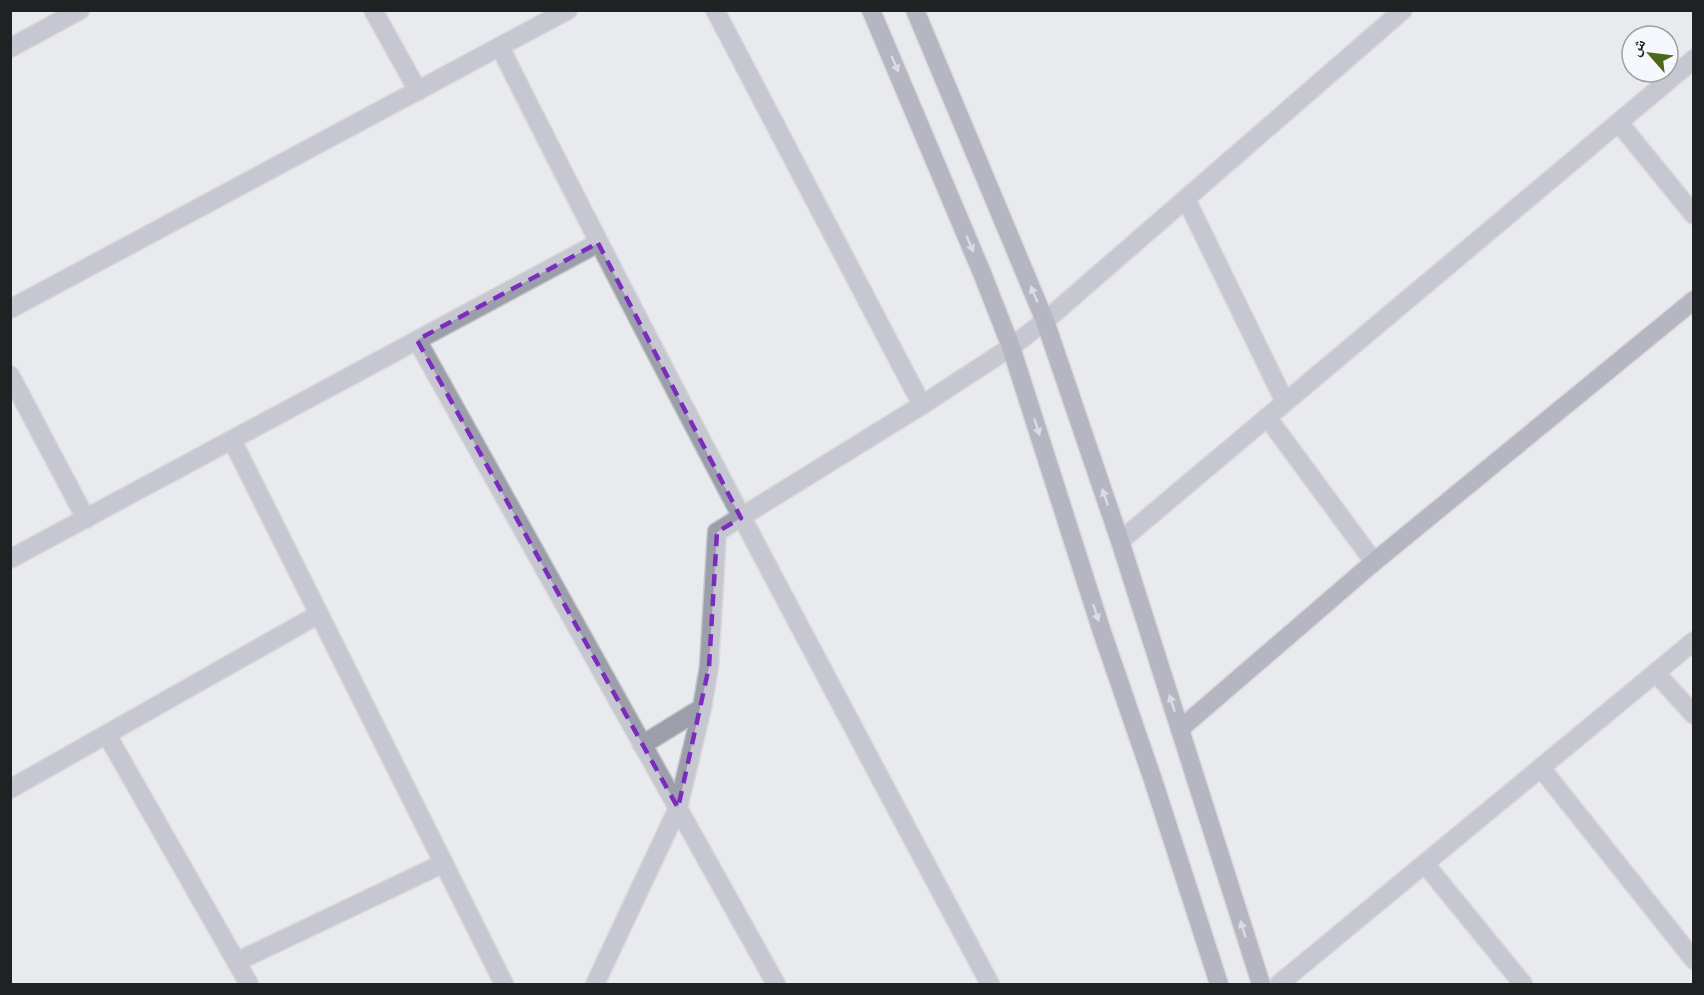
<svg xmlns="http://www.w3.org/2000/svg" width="1704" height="995" viewBox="0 0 1704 995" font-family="Poppins,'Noto Naskh Arabic',sans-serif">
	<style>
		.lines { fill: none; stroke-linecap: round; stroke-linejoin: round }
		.street-casing { stroke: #c5c6c9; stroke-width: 21 }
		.secondary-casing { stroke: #c5c6c9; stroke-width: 21 }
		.street { stroke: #9c9eab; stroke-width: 18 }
		.secondary { stroke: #77798c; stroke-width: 18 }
		.oneway { fill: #cacbd5 }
		.marked { fill: none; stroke: #7b2cbf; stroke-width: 4.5; stroke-dasharray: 12 8; stroke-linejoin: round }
	</style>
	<rect width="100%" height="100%" fill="#e9eaee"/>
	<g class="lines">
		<g class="street-casing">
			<g id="street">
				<polyline points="373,10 418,91"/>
				<polyline points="715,10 922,405"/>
				<path d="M500 47C658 363 824 673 990 984"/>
				<polyline points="10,48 80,10"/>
				<polyline points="1619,123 1694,215"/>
				<polyline points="1186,199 1285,402"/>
				<polyline points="10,309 568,10"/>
				<polyline points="417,340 776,984"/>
				<polyline points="10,375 86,519"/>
				<polyline points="1267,417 1374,562"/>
				<polyline points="232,440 504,984"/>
				<polyline points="1120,541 1694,59"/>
				<polyline points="10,559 598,243"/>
				<polyline points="1656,673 1694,715"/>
				<polyline points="107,735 249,984"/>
				<polyline points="642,745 702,708"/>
				<polyline points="1541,768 1694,960"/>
				<polyline points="10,789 319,614"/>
				<polyline points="1425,864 1523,984"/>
				<polyline points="236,962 444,863"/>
				<polyline points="595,984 678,808 702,708 709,667 717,532 922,405 1011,347 1045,321 1403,10"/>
				<polyline points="1279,984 1694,641"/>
			</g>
		</g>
		<g class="secondary-casing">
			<g id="secondary">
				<polyline points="871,10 982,273 1011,347 1102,632 1153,780 1219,984"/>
				<polyline points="915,10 1045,321 1120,541 1261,984"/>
				<polyline points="1180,729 1374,562 1694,300"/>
			</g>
		</g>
		<use href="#street" class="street"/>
		<use href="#secondary" class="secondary"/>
	</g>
	<defs><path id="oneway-solid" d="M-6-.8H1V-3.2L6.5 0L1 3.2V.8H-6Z" transform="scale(1.5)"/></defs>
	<g class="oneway">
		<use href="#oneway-solid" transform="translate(895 64) rotate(67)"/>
		<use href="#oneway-solid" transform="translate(970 244) rotate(67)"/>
		<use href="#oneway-solid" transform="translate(1034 294) rotate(-113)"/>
		<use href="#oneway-solid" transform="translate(1037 427) rotate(72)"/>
		<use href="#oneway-solid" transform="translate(1105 497) rotate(-109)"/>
		<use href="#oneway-solid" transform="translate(1096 613) rotate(72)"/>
		<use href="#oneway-solid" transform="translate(1172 703) rotate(-108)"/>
		<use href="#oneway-solid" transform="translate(1243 929) rotate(-107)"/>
	</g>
	<path d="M0 0H1704V995H0ZM598 243 741 518 717 532 709 667 678 808 417 340Z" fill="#e9eaee" fill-opacity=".55" fill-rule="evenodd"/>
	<path class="marked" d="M598 243 741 518 717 532 709 667 678 808 417 340Z"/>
	<rect width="1704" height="995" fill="none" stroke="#202122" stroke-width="24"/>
	<g transform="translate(1650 54) rotate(298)"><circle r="28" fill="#f6f7fc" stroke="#a0a1a5" stroke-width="1.5"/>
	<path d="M0-4.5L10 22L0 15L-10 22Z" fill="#4a671a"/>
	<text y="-9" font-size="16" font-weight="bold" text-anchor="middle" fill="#202122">ش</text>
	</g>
</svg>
